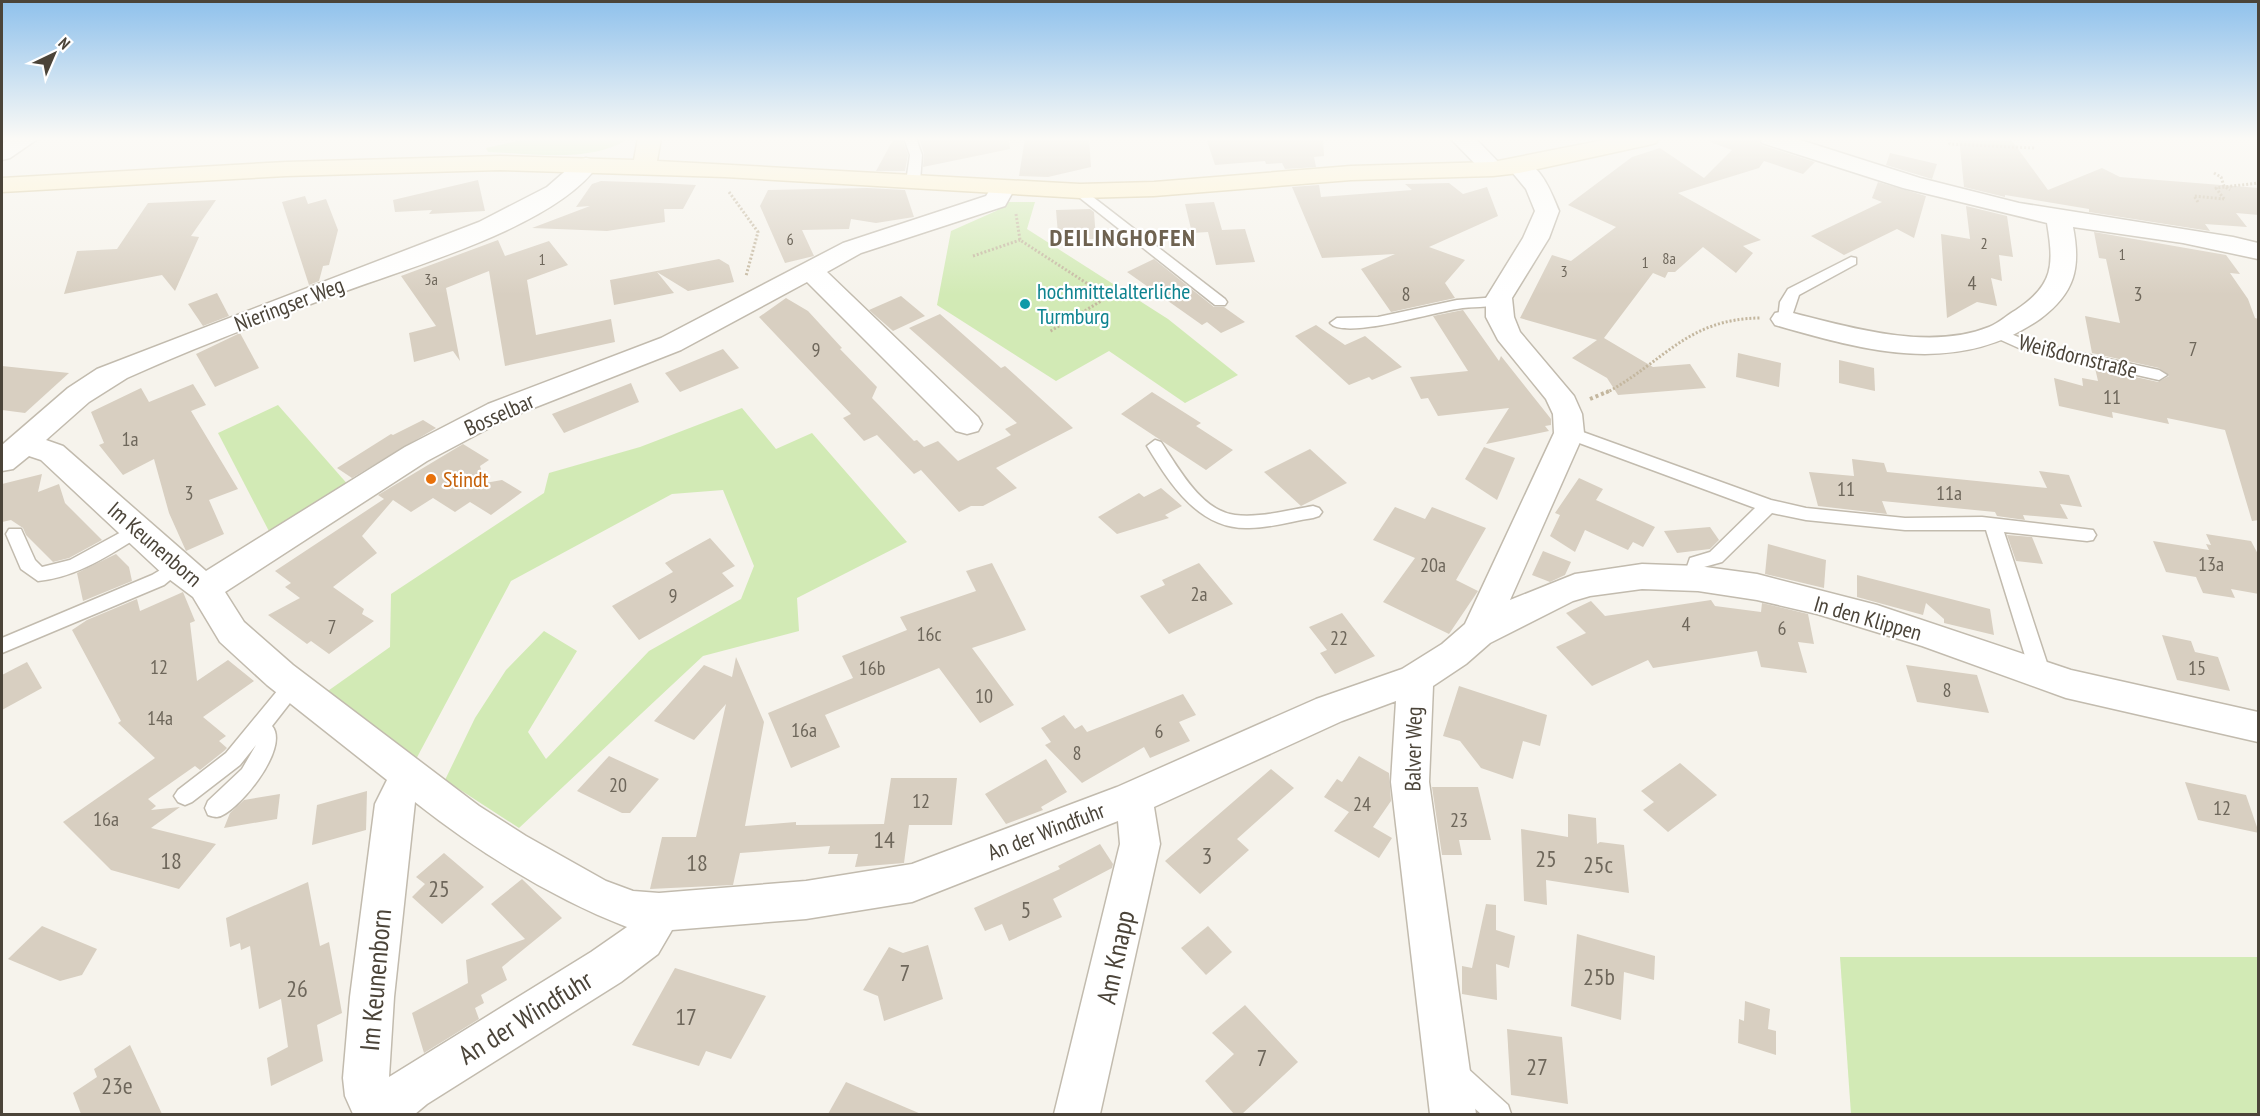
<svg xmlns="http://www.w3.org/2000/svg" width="2260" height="1116" viewBox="0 0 2260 1116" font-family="'PT Sans Narrow',sans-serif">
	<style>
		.green { fill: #d2eab5 }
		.building { fill: #d8cfc1 }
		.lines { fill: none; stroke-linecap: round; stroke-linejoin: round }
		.lane-casing { stroke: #c2bbae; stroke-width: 3 }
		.street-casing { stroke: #c2bbae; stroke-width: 3 }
		.secondary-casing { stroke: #d6c79b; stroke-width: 3 }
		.path-far1 { stroke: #c4b79f; stroke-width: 3; stroke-dasharray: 2 2; stroke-linecap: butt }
		.path { stroke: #c4b79f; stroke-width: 4; stroke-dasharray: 3 3; stroke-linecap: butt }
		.lane { fill: #fff; fill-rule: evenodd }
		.street { fill: #fff; fill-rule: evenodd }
		.secondary { fill: #fff3cd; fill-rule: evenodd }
		.culture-dot { fill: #0f9aa8; stroke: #fff; stroke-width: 2 }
		.food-dot { fill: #e8710a; stroke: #fff; stroke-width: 2 }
		.labels { text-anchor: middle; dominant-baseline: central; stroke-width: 4.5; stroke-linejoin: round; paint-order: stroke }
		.far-number-label { font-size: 16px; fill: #6e675b }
		.number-label { font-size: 20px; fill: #6e675b }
		.culture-label { font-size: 22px; fill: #0d838f; stroke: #fff; text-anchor: start }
		.street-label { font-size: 22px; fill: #4b4439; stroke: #fff }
		.food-label { font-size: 22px; fill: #c56008; stroke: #fff; text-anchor: start }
		.far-district-label { font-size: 24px; font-weight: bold; letter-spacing: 1.5px; fill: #6e6250; stroke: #fff }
		.near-number-label { font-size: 24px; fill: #6e675b }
		.near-street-label { font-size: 27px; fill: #4b4439; stroke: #fff }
	</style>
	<rect width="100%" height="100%" fill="#f6f3ec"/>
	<g class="green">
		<path d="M530 138H629C592 164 531 153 488 152L486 148Z"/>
		<polygon points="1009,202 1035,202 1027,229 1168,319 1238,375 1185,403 1109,351 1056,381 937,305 951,231 996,211"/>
		<polygon points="278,405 350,487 272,537 218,433"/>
		<polygon points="742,408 776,449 812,433 907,542 797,598 799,631 703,656 519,828 445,780 475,718 506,670 544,631 577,651 528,732 546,759 649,651 741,599 754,566 723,490 672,494 511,581 414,763 325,693 390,647 391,594 544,493 549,473 640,447"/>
		<polygon points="1840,957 2258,957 2258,1114 1851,1114"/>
	</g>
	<g class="building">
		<polygon points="894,138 902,138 908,155 905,171 876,171"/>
		<polygon points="919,138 1009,138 1010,149 923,167 924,154"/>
		<polygon points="1025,138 1089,138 1091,167 1048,177 1019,176"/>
		<polygon points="1206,138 1323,138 1324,156 1314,157 1316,167 1285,169 1282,163 1266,164 1265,161 1215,165"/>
		<polygon points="1711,138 1757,138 1761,145 1815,162 1803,174 1764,161 1759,168 1678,193 1761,240 1743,246 1753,253 1736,273 1703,247 1675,272 1668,272 1665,278 1653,273 1604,338 1653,367 1690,364 1706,388 1618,395 1607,378 1572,358 1597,340 1520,318 1552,255 1571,261 1616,227 1568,205 1632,157 1660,148 1704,178 1732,150 1710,142"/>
		<polygon points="1959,138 2010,138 2048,190 2102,168 2120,177 2259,188 2259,215 2236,213 2247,227 2205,224 2210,231 2089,212 2089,209 2005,195 2005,197 1964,187"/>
		<polygon points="1890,153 1937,164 1932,179 1886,165"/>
		<polygon points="478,180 485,211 429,214 432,210 395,212 393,200"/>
		<polygon points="601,181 659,183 696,185 683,209 664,209 665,222 607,231 532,228 590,206 576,207 592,184"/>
		<polygon points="1878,182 1926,196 1914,238 1897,229 1844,255 1811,236 1882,202 1872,198"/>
		<polygon points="1449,183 1463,194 1487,187 1498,216 1429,247 1465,260 1445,283 1455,298 1391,312 1361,269 1395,254 1322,258 1292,187 1319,185 1321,197 1412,190 1405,184"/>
		<polygon points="867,188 905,190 914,217 876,223 851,219 849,229 802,230 814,256 785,263 760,206 768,190"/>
		<polygon points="305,196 308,204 326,199 338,230 329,265 323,266 319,281 309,285 282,202"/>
		<polygon points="216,200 191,236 199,237 175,291 162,275 64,294 77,251 117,249 148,203"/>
		<polygon points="1214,202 1222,230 1245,229 1255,262 1216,265 1208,232 1192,233 1185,204"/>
		<polygon points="1966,206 2007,216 2013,257 1999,255 2002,281 1991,278 1997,306 1977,302 1947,318 1941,234 1970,239"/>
		<polygon points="1090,209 1094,212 1096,239 1066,240 1066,234 1058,234 1056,210"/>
		<polygon points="2094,232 2226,255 2240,274 2230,273 2248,299 2255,318 2259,319 2259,520 2252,521 2225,430 2167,418 2169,424 2112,412 2113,418 2059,406 2054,378 2083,386 2082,378 2098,381 2095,368 2158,382 2169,376 2159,368 2092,353 2085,316 2120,323 2106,259 2099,258"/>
		<polygon points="498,240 505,256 549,241 568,265 527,280 536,335 611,319 615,342 505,366 489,271 446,288 460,361 453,351 414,362 409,333 436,326 401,276"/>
		<polygon points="719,259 729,265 734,282 688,291 657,272 674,293 614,305 610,280"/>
		<polygon points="1154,259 1214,307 1224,307 1245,322 1221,333 1207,322 1202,325 1127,272"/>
		<polygon points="217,293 229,316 203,326 188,304"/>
		<polygon points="901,296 925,316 893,331 869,310"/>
		<polygon points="786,298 808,311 842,348 840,349 877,387 872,398 914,441 917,440 924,447 938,441 958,461 1011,435 1005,429 1017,423 909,328 940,314 1001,368 1005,366 1073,428 996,468 1017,488 983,506 971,506 959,512 921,470 914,474 877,435 864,441 843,418 851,414 759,317"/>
		<polygon points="1463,310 1499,361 1501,356 1551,419 1551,425 1545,426 1549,431 1486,444 1509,408 1438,416 1428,398 1421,399 1410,377 1468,371 1433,316"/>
		<polygon points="1316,325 1345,345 1365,336 1402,367 1372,380 1369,377 1349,385 1295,336"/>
		<polygon points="240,333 259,368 215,387 196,354"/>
		<polygon points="723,349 739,368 680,392 665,373"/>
		<polygon points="1738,353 1781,363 1779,387 1736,377"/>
		<polygon points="1839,360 1874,368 1875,391 1839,383"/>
		<polygon points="2,366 69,373 25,413 2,410"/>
		<polygon points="631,383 639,402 564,433 552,414"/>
		<polygon points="193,384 206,405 191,411 238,489 209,500 224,534 186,551 169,513 154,459 123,475 99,445 104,443 91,412 141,388 149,402"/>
		<polygon points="1152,392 1201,423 1196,426 1233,450 1206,470 1121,414"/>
		<polygon points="423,420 436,428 352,478 337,468 391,434 393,435"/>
		<polygon points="463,444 489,460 480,466 485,483 502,480 522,492 491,515 470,502 455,512 433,498 411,512 393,500 362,536 377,553 333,587 364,609 362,614 374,621 329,654 311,641 307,644 268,615 300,598 285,587 291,583 275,571 384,499 378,495"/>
		<polygon points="1484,447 1515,458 1497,500 1465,479"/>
		<polygon points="1310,449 1347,483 1301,506 1264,472"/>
		<polygon points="1852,459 1884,463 1887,472 2047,488 2039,471 2069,475 2082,507 2060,504 2068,519 2023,515 2025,520 1997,516 1995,512 1882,501 1887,514 1818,506 1809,472 1854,476"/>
		<polygon points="42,474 38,492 59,484 65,503 102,540 69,558 53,562 26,535 23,528 11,520 2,522 2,484"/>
		<polygon points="1579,478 1603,489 1596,500 1655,527 1643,547 1633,542 1628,550 1585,530 1575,552 1550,536 1560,515 1555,513"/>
		<polygon points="1161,488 1182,506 1165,515 1169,518 1117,534 1098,517 1139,493 1144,497"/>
		<polygon points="1395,507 1425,519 1432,507 1486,528 1456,580 1478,591 1449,634 1383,602 1415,558 1373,540"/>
		<polygon points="1710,527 1719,540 1710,549 1677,553 1664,531"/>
		<polygon points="2206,534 2251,541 2259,556 2259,594 2231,589 2235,598 2203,593 2196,577 2166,572 2153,541 2209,550 2206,544 2211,545"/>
		<polygon points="2007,535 2032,537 2043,564 2016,561"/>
		<polygon points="710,538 735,566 722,573 734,586 639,640 612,606 673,572 665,563"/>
		<polygon points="1768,544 1826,560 1824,588 1765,574"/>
		<polygon points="1543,551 1571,562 1565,575 1550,582 1532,575"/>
		<polygon points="116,554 129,567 132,581 83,601 77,573"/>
		<polygon points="992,563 1026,630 972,648 1014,705 980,723 939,668 825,715 840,747 791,768 768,713 853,678 842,656 907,630 900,617 976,591 966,571"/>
		<polygon points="1199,563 1233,604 1169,634 1140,596 1165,585 1162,580"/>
		<polygon points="1857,575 1990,609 1994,635 1944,623 1944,619 1926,603 1923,615 1857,597"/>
		<polygon points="183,592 195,621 190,623 197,681 228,660 254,681 203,717 226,736 219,741 227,748 224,751 200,770 195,766 148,799 156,806 151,810 180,807 151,828 216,844 179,889 111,870 63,822 155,758 118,723 121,721 72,630 87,620 137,599 140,611"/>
		<polygon points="1711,600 1715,606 1761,612 1762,603 1808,614 1814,644 1798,642 1807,673 1761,667 1757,651 1653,668 1648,660 1592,686 1556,647 1586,633 1566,613 1591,601 1605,616"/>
		<polygon points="1342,613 1375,656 1335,674 1320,653 1327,650 1309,627"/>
		<polygon points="2162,635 2191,641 2195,652 2218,657 2230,691 2177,680"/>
		<polygon points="736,657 764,722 745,826 796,822 796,825 884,824 891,778 957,778 952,825 909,825 904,863 855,867 858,854 828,854 830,846 740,853 733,885 650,889 662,837 696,837 726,704 694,740 654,721 704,665 732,677"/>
		<polygon points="27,662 42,688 2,710 2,675"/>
		<polygon points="1906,665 1977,675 1989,713 1917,702"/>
		<polygon points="1459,686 1547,715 1540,746 1523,741 1513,779 1481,768 1460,741 1443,736"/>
		<polygon points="1183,694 1196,715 1179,722 1190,741 1150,758 1144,747 1082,783 1045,745 1051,742 1041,728 1064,715 1075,729 1082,725 1087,732"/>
		<polygon points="609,756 659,779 630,813 622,813 577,791"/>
		<polygon points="1359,756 1389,773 1391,801 1373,827 1392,838 1379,858 1334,831 1349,812 1324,797 1337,779 1342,782"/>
		<polygon points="1046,759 1067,792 1041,807 1043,810 1006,824 985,794"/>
		<polygon points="1680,763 1717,795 1668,832 1643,810 1654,802 1641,791"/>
		<polygon points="1271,769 1294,788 1237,839 1249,850 1200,894 1165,861"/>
		<polygon points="2185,782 2246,795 2259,833 2198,820"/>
		<polygon points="1432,787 1478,787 1491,840 1459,840 1462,855 1442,855"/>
		<polygon points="367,791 366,830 312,845 317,805"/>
		<polygon points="280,794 277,819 224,828 230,813 244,800"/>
		<polygon points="1568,814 1596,818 1597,844 1600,842 1624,845 1629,893 1546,880 1547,905 1524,901 1521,829 1568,837"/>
		<polygon points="1100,844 1113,864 1112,868 1053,899 1062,917 1009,941 1002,924 985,931 974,908 1060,869 1058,866"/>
		<polygon points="444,853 484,887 442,924 412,897 425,884 416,877"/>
		<polygon points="522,879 562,918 502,967 507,980 481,995 484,1003 475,1008 479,1019 424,1053 412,1013 468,983 466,960 525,939 491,904"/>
		<polygon points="308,882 320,946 329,942 342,1013 317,1025 323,1061 271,1086 267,1058 288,1047 281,999 259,1009 250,946 241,950 240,943 230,947 226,918"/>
		<polygon points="1486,904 1496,905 1496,930 1515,936 1509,968 1496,964 1497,1000 1462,994 1462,966 1472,968"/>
		<polygon points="42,926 97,949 82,975 60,981 8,959"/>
		<polygon points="1208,926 1232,952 1206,975 1181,948"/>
		<polygon points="1577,934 1655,956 1654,980 1624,972 1621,1020 1571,1006"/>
		<polygon points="928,945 943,999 884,1021 878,996 863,990 889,947 903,953"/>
		<polygon points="675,968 766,996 731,1059 706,1051 699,1066 632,1045"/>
		<polygon points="1745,1001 1770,1009 1768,1029 1776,1031 1776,1055 1738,1043 1739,1019 1744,1021"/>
		<polygon points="1245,1005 1298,1062 1242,1114 1234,1114 1205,1081 1234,1054 1212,1033"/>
		<polygon points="1507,1029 1562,1037 1568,1104 1511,1095"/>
		<polygon points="130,1045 162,1114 81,1114 73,1093 97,1077 94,1069"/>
		<polygon points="846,1082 921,1114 828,1114"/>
	</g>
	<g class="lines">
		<g class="lane-casing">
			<g id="lane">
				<polygon points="904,138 916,138 922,155 920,182 913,186 906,182 910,155"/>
				<polygon points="1080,187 1225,299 1227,302 1225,305 1215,305 1075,194 1073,191"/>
				<polygon points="1851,257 1856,258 1856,264 1799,295 1790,322 1780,322 1778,319 1780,302 1788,289"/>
				<path d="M1498 297 1505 301 1503 304C1488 308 1472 306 1457 309 1434 312 1344 340 1330 323L1337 318 1378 317 1457 300Z"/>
				<polygon points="1997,328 2030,342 2159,370 2167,375 2159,380 2021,349 1992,336 1989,333"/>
				<polygon points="1569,427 1771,500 1806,508 1905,518 1982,517 2093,530 2096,535 2093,540 2087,541 2004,532 2050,672 2047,678 2040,680 2033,678 2030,672 1986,530 1905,530 1806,520 1772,513 1722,562 1704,567 1698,583 1686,583 1683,578 1690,558 1710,552 1755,508 1563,437 1561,433 1563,429"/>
				<path d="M1155 440 1161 442C1178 467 1201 511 1235 515 1261 518 1288 510 1313 506L1319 508 1322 512 1319 516 1313 518C1292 521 1271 528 1249 528 1199 530 1170 484 1147 446Z"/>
				<path d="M136 524 142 525 145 530 142 535C109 555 78 577 38 581L21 569 6 534 9 529H21L35 560 42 567 70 560Z"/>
				<polygon points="177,560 183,562 186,567 164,585 2,653 2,638 152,575"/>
				<path d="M294 677 301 679 304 685 272 726C291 748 236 815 217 817 215 817 211 816 208 815L205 808 208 801 242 769 256 745 240 765 192 802 185 805 178 802 174 796 178 790 226 753 287 679Z"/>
				<polygon points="1456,1063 1465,1066 1508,1105 1511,1114 1481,1114 1447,1084 1444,1075 1447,1066"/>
			</g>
		</g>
		<g class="street-casing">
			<g id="street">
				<polygon points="11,138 39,138 10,158 2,160 2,144"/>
				<polygon points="1450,138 1475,138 1505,169 1501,174 1485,174"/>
				<path d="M1759 138H1794L1920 178 2019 203 2233 237 2258 243V259L2183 243 2073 227C2081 268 2075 293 2040 319 1957 377 1865 351 1775 325L1771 319 1775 313 1785 311C1845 326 1928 352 1989 327 1999 323 2007 315 2016 310 2054 285 2054 265 2047 223L1903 188 1762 143Z"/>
				<path d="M586 158 594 160 598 165C556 226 413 266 343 292 271 319 197 346 127 378L89 402 46 440 63 446 206 571 405 447 488 404 661 338 843 243 986 196 994 183 1003 181 1012 183 1015 188 1005 206 861 253 827 272 978 417 982 424 978 431 967 434 956 431 807 282 681 350 508 418 427 461 225 592 244 622 293 665 479 806 526 836 606 881 633 891 659 893 806 881 912 864 1117 787 1316 699 1402 669 1442 644 1465 624 1554 433 1553 414 1546 399 1498 340 1486 317V298L1523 238 1535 211 1526 189 1507 166 1511 161C1537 154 1551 191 1559 211L1549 238 1512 298 1514 317 1520 332 1574 396 1582 414 1584 433 1510 600 1575 574 1642 564 1698 566 1757 574 1877 605 2071 670 2258 712V742L2066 698 1922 646 1817 614 1757 600 1698 591 1642 589 1590 596 1573 601 1490 643 1466 664 1433 686 1429 782 1476 1114H1430L1391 782 1396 701 1342 721 1154 807 1160 844 1100 1114H1054L1120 844 1118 821 912 902 806 919 672 930 658 954 621 982 427 1104 415 1114H353L345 1096 343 1078 350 997 375 804 387 780 267 685 220 642 193 597 165 576 41 460 29 456 13 469 2 471V445L68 388 97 369 479 222 547 187 578 160ZM415 802C480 853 550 897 627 927L591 952 389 1077 394 997Z"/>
			</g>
		</g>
		<g class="secondary-casing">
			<polygon id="secondary" points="638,138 661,138 657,161 1080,184 1154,182 1351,166 1493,162 1614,138 1659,138 1656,143 1648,145 1519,173 1493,176 1351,180 1154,196 1080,198 725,177 500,170 286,176 2,192 2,178 286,162 500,156 634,160"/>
		</g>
		<g class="path-far1">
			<polyline points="1947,139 1950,144 2035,148"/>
			<polyline points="2214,173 2221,177 2224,186 2230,190"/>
			<polyline points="729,192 758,232 746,276"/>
			<polyline points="2224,199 2216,188 2258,183"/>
			<polyline points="2198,202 2194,196 2224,199"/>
			<polyline points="1016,214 1020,240 1108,297 1049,332"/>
			<polyline points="973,256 1020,240"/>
			<path d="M1606 393C1665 361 1687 319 1760 318"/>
		</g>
		<polyline class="path" points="1590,399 1609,391"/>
		<use href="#lane" class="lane"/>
		<use href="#street" class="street"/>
		<use href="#secondary" class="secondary"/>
	</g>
	<linearGradient id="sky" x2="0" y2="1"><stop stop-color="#8fc1ec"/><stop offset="0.47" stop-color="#fbfaf6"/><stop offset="1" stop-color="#fbfaf6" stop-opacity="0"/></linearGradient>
	<rect width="2260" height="295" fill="url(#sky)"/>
	<circle class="culture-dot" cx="1025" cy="304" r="6"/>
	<circle class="food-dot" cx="431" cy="479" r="6"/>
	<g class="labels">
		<g class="far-number-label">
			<text x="790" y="239">6</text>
			<text x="1984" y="243">2</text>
			<text x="2122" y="254">1</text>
			<text x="1669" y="258">8a</text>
			<text x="542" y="259">1</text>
			<text x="1645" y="262">1</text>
			<text x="1564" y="271">3</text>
			<text x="431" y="279">3a</text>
		</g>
		<g class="number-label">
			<text x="1972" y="283">4</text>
			<text x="1406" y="294">8</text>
			<text x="2138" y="294">3</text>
			<text x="2193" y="349">7</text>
			<text x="816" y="350">9</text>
			<text x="2112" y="397">11</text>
			<text x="130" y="439">1a</text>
			<text x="1846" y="489">11</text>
			<text x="189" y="493">3</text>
			<text x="1949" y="493">11a</text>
			<text x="2211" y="564">13a</text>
			<text x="1433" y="565">20a</text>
			<text x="1199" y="594">2a</text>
			<text x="673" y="596">9</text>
			<text x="1686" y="624">4</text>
			<text x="332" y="627">7</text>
			<text x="1782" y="628">6</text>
			<text x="929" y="634">16c</text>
			<text x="1339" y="638">22</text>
			<text x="159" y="667">12</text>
			<text x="872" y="668">16b</text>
			<text x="2197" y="668">15</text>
			<text x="1947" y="690">8</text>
			<text x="984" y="696">10</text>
			<text x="160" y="718">14a</text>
			<text x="804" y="730">16a</text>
			<text x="1159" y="731">6</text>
			<text x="1077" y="753">8</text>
			<text x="618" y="785">20</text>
			<text x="921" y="801">12</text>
			<text x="1362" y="804">24</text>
			<text x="2222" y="808">12</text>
			<text x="106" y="819">16a</text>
			<text x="1459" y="820">23</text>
		</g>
		<g class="culture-label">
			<text x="1037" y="291">hochmittelalterliche<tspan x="1037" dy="25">Turmburg</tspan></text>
		</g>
		<g class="street-label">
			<text transform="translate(289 304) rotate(-21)">Nieringser Weg</text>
			<text transform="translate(2078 356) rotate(14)">Weißdornstraße</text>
			<text transform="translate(499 414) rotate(-24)">Bosselbar</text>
			<text transform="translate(155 544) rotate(41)">Im Keunenborn</text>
			<text transform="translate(1868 618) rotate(16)">In den Klippen</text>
			<text transform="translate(1413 749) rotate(-89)">Balver Weg</text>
			<text transform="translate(1046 831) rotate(-21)">An der Windfuhr</text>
		</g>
		<g class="food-label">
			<text x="443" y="479">Stindt</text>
		</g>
		<g class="far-district-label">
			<text x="1123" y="237">DEILINGHOFEN</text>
		</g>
		<g class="near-number-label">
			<text x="884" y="839">14</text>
			<text x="1207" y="855">3</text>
			<text x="1546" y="858">25</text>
			<text x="171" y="860">18</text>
			<text x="697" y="862">18</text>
			<text x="1598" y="864">25c</text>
			<text x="439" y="888">25</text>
			<text x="1026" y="909">5</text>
			<text x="905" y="972">7</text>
			<text x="1599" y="976">25b</text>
			<text x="297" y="988">26</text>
			<text x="686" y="1016">17</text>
			<text x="1262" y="1057">7</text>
			<text x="1537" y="1066">27</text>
			<text x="117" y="1085">23e</text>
		</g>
		<g class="near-street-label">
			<text transform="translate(1115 957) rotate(-78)">Am Knapp</text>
			<text transform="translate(375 980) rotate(-85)">Im Keunenborn</text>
			<text transform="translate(525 1017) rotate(-32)">An der Windfuhr</text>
		</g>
	</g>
	<rect width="2260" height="1116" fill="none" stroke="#4b4439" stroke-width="6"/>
	<g transform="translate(54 54) rotate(44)" stroke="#ffffff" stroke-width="4.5" paint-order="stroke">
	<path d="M0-4.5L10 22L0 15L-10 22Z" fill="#4b4439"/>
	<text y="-9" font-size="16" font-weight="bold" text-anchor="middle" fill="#4b4439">N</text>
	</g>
</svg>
